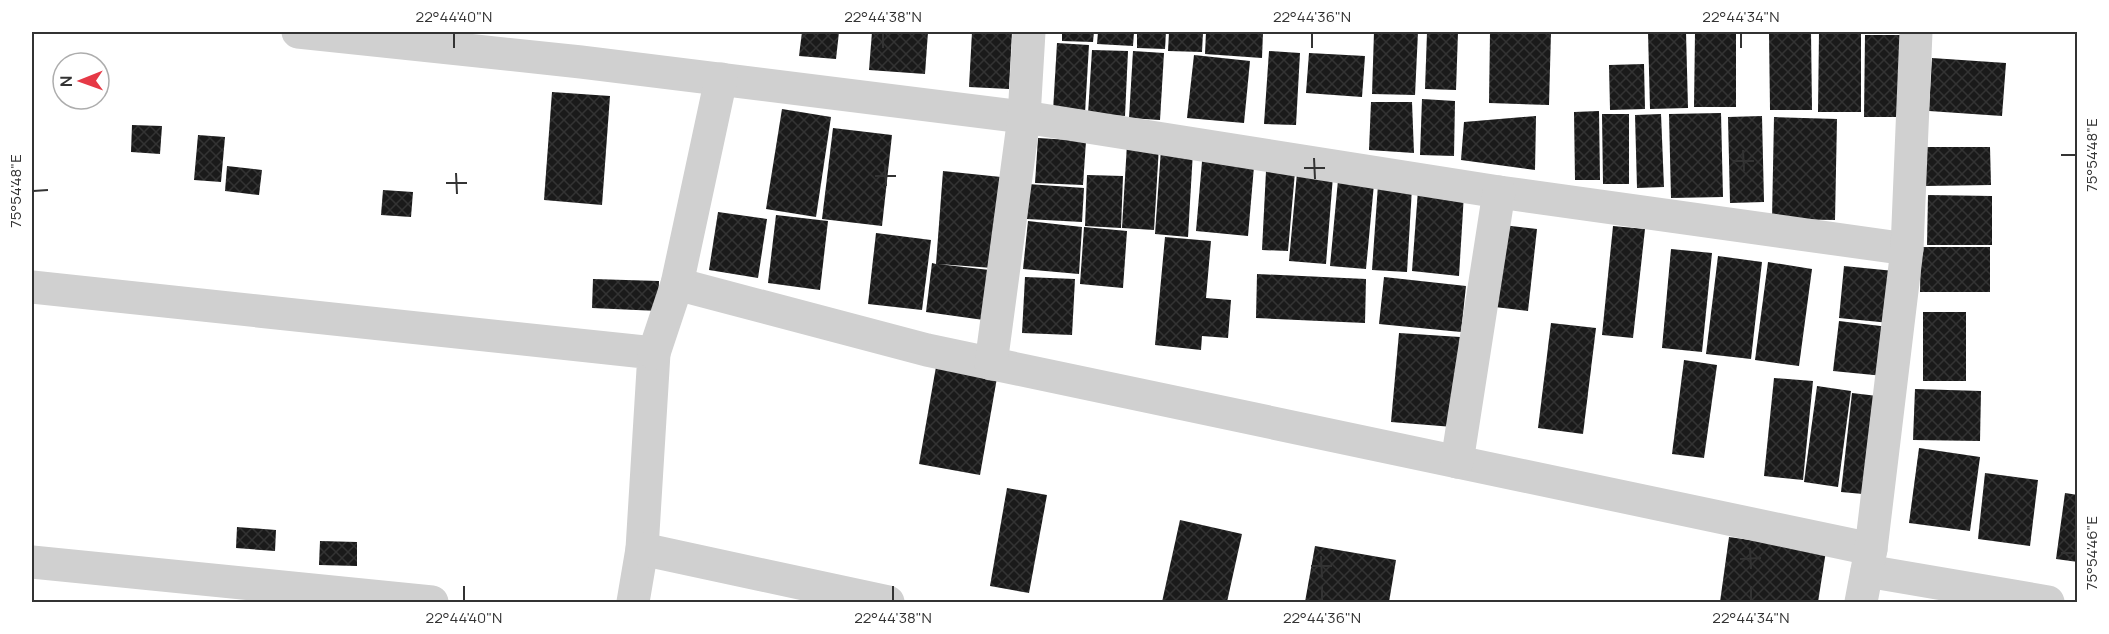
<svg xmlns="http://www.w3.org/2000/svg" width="2109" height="634" viewBox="0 0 2109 634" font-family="Manrope,sans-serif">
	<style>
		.building { fill: url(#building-cross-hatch) }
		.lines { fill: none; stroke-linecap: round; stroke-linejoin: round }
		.minor { stroke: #d0d0d0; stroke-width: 33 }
		.ticks { fill: none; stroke: #333; stroke-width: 2 }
		.neatline { fill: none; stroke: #333; stroke-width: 2 }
		.ticks-label { font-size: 15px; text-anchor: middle; fill: #333 }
	</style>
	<defs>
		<pattern id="building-cross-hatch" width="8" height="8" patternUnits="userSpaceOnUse" patternTransform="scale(1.5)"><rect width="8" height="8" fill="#1a1a1a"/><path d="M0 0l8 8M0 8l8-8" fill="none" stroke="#333"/></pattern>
	</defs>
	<rect width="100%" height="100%" fill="#fff"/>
	<g class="building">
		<polygon points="802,32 839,32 836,59 799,56"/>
		<polygon points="872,32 928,32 925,74 869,70"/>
		<polygon points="972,32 1012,32 1009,89 969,87"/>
		<polygon points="1062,32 1094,32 1093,42 1062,41"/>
		<polygon points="1098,32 1134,32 1133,46 1097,44"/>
		<polygon points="1137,32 1166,32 1165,49 1137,48"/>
		<polygon points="1169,32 1203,32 1202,52 1168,51"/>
		<polygon points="1206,32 1263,32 1262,58 1205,54"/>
		<polygon points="1374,32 1418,32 1415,95 1372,94"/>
		<polygon points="1427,32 1458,32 1456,90 1425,89"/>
		<polygon points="1490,32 1551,32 1549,105 1489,103"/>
		<polygon points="1648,32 1686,32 1688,108 1650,109"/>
		<polygon points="1695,32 1736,32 1736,107 1694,107"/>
		<polygon points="1769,32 1811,32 1812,110 1770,110"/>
		<polygon points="1819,32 1861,32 1861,112 1818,112"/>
		<polygon points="1865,35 1903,35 1903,117 1864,117"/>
		<polygon points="1057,43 1089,45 1085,113 1053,111"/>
		<polygon points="1092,50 1128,51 1125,116 1088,114"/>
		<polygon points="1133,51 1164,53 1160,120 1129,118"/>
		<polygon points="1269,51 1300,53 1296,125 1264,124"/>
		<polygon points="1309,53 1365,56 1362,97 1306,93"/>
		<polygon points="1194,55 1250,61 1244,123 1187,118"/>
		<polygon points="1932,58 2006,63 2002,116 1929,111"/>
		<polygon points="1644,64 1645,109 1610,110 1609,65"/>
		<polygon points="552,92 610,96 602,205 544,200"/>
		<polygon points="1422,99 1455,101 1454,156 1420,155"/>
		<polygon points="1371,102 1412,102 1414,153 1369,150"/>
		<polygon points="782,109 831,117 816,217 766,209"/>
		<polygon points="1599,111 1600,180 1575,180 1574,112"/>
		<polygon points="1721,113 1723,197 1671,198 1669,114"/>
		<polygon points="1602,114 1629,114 1629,184 1603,184"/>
		<polygon points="1661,114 1664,187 1637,188 1635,115"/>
		<polygon points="1536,116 1535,170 1461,160 1464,122"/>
		<polygon points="1762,116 1764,202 1730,203 1728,117"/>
		<polygon points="1774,117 1837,119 1835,220 1772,219"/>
		<polygon points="132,125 162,126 160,154 131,152"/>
		<polygon points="833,128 892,135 882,226 822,219"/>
		<polygon points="198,135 225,137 221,182 194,180"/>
		<polygon points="1038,138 1086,141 1083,185 1035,183"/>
		<polygon points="1127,144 1159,146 1154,230 1122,228"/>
		<polygon points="1925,147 1990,147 1991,185 1925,186"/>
		<polygon points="1161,149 1193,151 1188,237 1155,234"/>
		<polygon points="1203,150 1255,155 1248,236 1196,231"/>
		<polygon points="227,166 262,170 259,195 225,191"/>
		<polygon points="943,171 1001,177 993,268 938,264 998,271 991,321 926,312 932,263 936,264"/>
		<polygon points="1266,171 1295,172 1288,251 1262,250"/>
		<polygon points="1297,173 1333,176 1326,264 1289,261"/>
		<polygon points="1087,175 1123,176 1121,228 1085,226"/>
		<polygon points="1338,180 1374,184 1366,269 1330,266"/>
		<polygon points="1028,184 1084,188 1082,222 1027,219"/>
		<polygon points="1378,185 1412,188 1407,272 1372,270"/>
		<polygon points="383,190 413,192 411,217 381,215"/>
		<polygon points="1418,190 1464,194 1459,276 1412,271"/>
		<polygon points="1928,195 1992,196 1992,245 1927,245"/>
		<polygon points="718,212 767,219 758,278 709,270"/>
		<polygon points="776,215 828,221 820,290 768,283"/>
		<polygon points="1028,221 1082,227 1079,274 1023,269"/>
		<polygon points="1503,225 1537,229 1528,311 1495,307"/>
		<polygon points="1613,226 1645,229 1633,338 1602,335"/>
		<polygon points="1084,227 1127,231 1123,288 1080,284"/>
		<polygon points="876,233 931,240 922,310 868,304"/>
		<polygon points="1165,237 1211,241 1206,298 1231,300 1228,338 1202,336 1201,350 1155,345"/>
		<polygon points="1921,247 1990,247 1990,292 1920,292"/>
		<polygon points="1671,249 1712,253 1702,352 1662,348"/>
		<polygon points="1718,256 1762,262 1751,359 1706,354"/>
		<polygon points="1768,262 1812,269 1799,366 1755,360"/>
		<polygon points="1844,266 1894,271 1890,323 1839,318"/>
		<polygon points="1257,274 1366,279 1365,323 1256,318"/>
		<polygon points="1025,277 1075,279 1072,335 1022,333"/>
		<polygon points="1384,277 1466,286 1461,332 1379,324"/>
		<polygon points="593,279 659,281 658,311 592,308"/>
		<rect x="1923" y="312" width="43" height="69"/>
		<polygon points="1839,321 1889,327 1884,376 1833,371"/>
		<polygon points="1551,323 1596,328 1583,434 1538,428"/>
		<polygon points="1399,333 1460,337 1453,427 1391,422"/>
		<polygon points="1684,360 1717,365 1704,458 1672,454"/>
		<polygon points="937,361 998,372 980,475 919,464"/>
		<polygon points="1774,378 1813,381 1803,480 1764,476"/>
		<polygon points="1817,386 1851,391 1838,487 1804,482"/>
		<polygon points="1915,389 1981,391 1980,441 1913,440"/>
		<polygon points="1852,393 1886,397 1874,495 1841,492"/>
		<polygon points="1919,448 1980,457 1970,531 1909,523"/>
		<polygon points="1985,473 2038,480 2030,546 1978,539"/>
		<polygon points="1007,488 1047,495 1029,593 990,586"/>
		<polygon points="2065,493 2078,495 2078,562 2056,559"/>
		<polygon points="1180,520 1242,534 1227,602 1162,602"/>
		<polygon points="237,527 276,530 275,551 236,548"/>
		<polygon points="1729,537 1826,551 1818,602 1720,602"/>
		<polygon points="320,541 357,542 357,566 319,565"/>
		<polygon points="1315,546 1396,560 1389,602 1305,602"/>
	</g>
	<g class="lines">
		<g class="minor">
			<polyline points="298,32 581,62 1024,117 1499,192 1907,249"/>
			<polyline points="677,284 927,350 1871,549"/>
			<polyline points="32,287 654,353 642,549 633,602"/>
			<polyline points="654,353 677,284 721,79"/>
			<polyline points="991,364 1024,117 1029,32"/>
			<polyline points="1457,462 1499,192"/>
			<polyline points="642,549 888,602"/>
			<polyline points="32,562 432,602"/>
			<polyline points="1867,571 2048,602"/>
			<polyline points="1861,602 1871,549 1907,249 1916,32"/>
		</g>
	</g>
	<path class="ticks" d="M454 33V48M883 33V48M1312 33V48M1741 33V48M1743 150 1744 171M2061 155H2076M1314 158 1315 179M1733 161H1754M885 165 886 186M1304 168H1325M456 173 457 194M875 176H896M446 183H467M33 191 48 190M1750 548 1751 569M2061 553H2076M1321 556 1322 577M1740 559 1761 558M1311 566H1332M464 586V601M893 586V601M1322 586V601M1751 586V601"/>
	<rect width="2109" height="634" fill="none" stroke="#ffffff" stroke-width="66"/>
	<g transform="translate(81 81) rotate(269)"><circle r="28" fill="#ffffff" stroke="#adadad" stroke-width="1.5"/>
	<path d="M0-4.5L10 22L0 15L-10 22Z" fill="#e63946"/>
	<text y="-9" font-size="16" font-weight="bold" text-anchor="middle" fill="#333333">N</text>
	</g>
	<rect x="33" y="33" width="2043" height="568" class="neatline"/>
	<g class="ticks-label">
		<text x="454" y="22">22°44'40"N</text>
		<text x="883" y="22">22°44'38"N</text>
		<text x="1312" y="22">22°44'36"N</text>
		<text x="1741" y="22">22°44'34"N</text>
		<text transform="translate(2092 155) rotate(-90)" y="5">75°54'48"E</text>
		<text transform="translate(16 191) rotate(-90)" y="5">75°54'48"E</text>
		<text transform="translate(2092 553) rotate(-90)" y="5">75°54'46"E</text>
		<text x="464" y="623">22°44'40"N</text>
		<text x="893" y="623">22°44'38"N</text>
		<text x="1322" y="623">22°44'36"N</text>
		<text x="1751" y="623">22°44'34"N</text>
	</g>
</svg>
